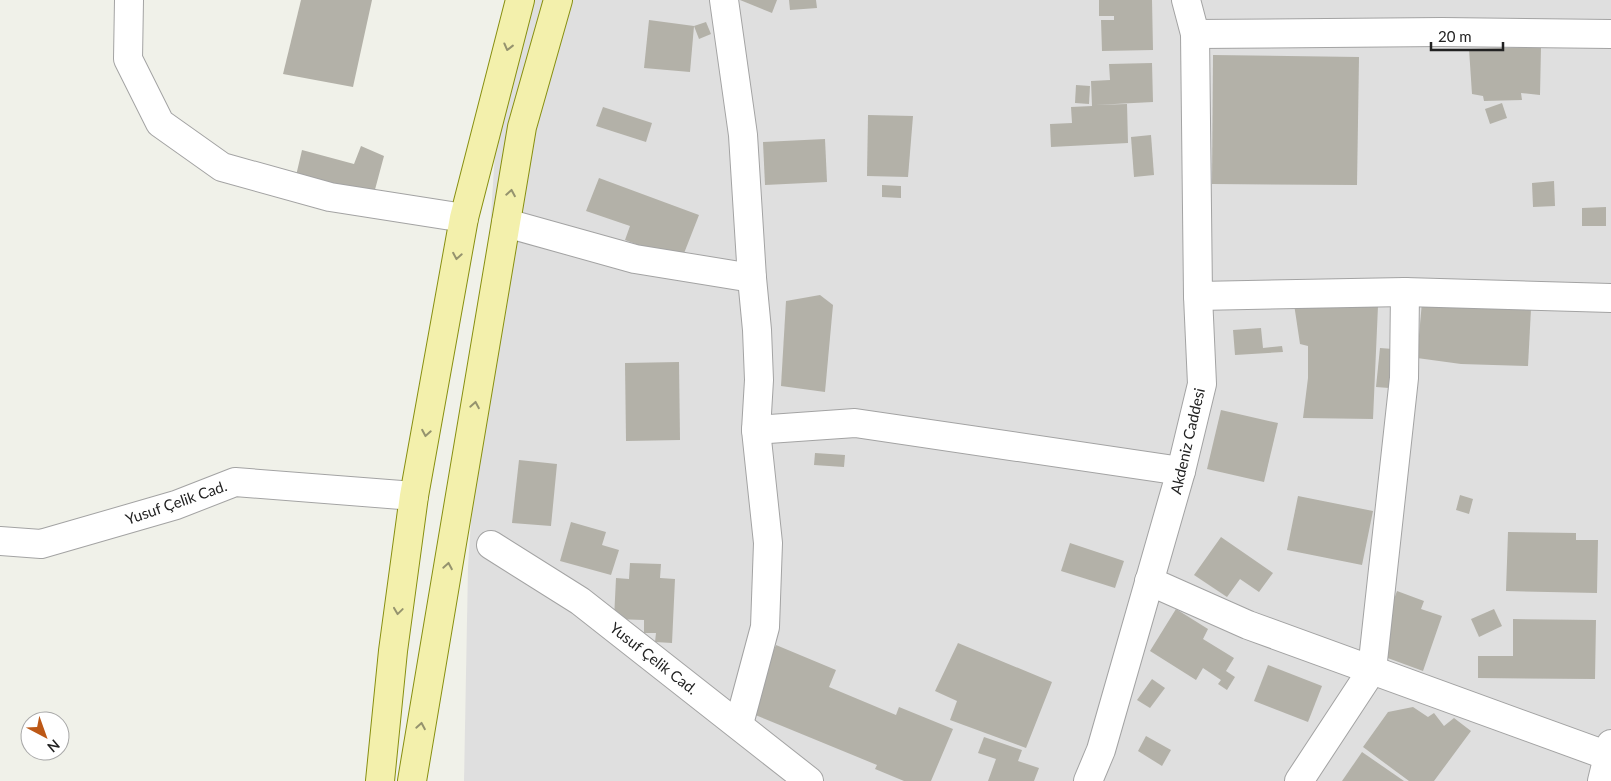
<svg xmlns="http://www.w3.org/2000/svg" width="1611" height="781" viewBox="0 0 1611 781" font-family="Lato,sans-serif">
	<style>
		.residential { fill: #dfdfdf }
		.building { fill: #b3b1a8 }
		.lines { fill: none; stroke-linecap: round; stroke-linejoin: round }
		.minor-casing { stroke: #a3a3a3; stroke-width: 30 }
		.major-casing { stroke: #878f10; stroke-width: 30 }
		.minor { stroke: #fff; stroke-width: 28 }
		.major { stroke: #f3f0ac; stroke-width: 28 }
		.oneway { stroke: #95936e }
		.labels { text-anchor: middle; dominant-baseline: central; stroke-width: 4.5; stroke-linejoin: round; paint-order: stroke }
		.street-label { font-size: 15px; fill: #222; stroke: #fff }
	</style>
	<rect width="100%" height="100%" fill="#f0f1e9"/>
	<polygon class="residential" points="505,0 1611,0 1611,781 464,781 468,567"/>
	<g class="building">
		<polygon points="301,0 372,0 353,87 283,74"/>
		<polygon points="740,0 777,0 772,13"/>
		<polygon points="789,0 816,0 817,8 790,10"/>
		<polygon points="1099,0 1152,0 1153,50 1102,51 1101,20 1114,20 1114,16 1099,16"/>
		<polygon points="649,20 694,26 690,72 644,68"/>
		<polygon points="706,22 711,34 699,39 694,26"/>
		<polygon points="1541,47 1540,95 1521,93 1522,100 1484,101 1483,96 1472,94 1469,49"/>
		<polygon points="1213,55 1359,57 1357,185 1212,184"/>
		<polygon points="1152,63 1153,102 1095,105 1127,104 1128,143 1051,147 1050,124 1072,123 1071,107 1092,106 1091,81 1110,80 1109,64"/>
		<polygon points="1076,85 1090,86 1089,104 1075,103"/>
		<polygon points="1502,103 1507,118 1490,124 1485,109"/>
		<polygon points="603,107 652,123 646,142 596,126"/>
		<polygon points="868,115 913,116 908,177 867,176"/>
		<polygon points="1151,135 1154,175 1134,177 1131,137"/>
		<polygon points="825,139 827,182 765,185 763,142"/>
		<polygon points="361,146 384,156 373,197 295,180 302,150 354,164"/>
		<polygon points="599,178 699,215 681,261 625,240 630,226 586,211"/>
		<polygon points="1554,181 1555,206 1533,207 1532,183"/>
		<polygon points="882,185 901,186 901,198 882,197"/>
		<polygon points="1606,207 1606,226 1582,226 1582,208"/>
		<polygon points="820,295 833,305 825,392 781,386 786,301"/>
		<polygon points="1422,302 1531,309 1528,366 1461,364 1417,358"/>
		<polygon points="1294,304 1378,306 1373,419 1303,418 1308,378 1308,346 1300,344"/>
		<polygon points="1261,328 1263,348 1282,346 1283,352 1235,355 1233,330"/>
		<polygon points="1380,348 1393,349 1389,388 1376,387"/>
		<polygon points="679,362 680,440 626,441 625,363"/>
		<polygon points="1221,410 1278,423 1264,482 1207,469"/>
		<polygon points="815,453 845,455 844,467 814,465"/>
		<polygon points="519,460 557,464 551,526 512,523"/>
		<polygon points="1460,495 1473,499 1469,514 1456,510"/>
		<polygon points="1298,496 1373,511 1362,565 1287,550"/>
		<polygon points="571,522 606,532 602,545 619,550 611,575 560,561"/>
		<polygon points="1508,532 1576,533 1576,540 1598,540 1597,593 1506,591"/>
		<polygon points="1221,537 1273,573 1259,592 1240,579 1227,597 1194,575"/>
		<polygon points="1070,543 1124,561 1115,588 1061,571"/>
		<polygon points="630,563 661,564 660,578 675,579 672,643 655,642 656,633 644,633 644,620 614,619 616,578 629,579"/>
		<polygon points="1397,591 1424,601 1421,609 1442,616 1423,671 1374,653"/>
		<polygon points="1176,609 1208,629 1203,639 1234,658 1226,671 1235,677 1227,690 1218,684 1221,680 1203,668 1196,680 1150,651"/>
		<polygon points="1494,609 1502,626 1479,637 1471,619"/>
		<polygon points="1513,619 1596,620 1595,679 1478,678 1478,656 1513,656"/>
		<polygon points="958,643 1052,682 1026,748 950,720 957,701 935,691"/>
		<polygon points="776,645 836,670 829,687 896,715 899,707 953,729 931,781 904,781 875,769 877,765 748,712"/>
		<polygon points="1268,665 1322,686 1308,722 1254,701"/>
		<polygon points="1152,679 1165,688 1150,708 1137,700"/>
		<polygon points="1413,707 1428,717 1434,713 1444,726 1454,718 1471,731 1434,781 1409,781 1363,747 1388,712"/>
		<polygon points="1146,736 1171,750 1162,766 1138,751"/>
		<polygon points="984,737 1022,750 1018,761 1039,768 1034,781 988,781 996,759 978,753"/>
		<polygon points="1362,752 1404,781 1342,781"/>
	</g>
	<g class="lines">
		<g class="minor-casing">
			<g id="minor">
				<polyline points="129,0 128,59 160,123 222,167 330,197 464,218"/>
				<polyline points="724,0 743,135 752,278 757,330 759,380 756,430 768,543 765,627 739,724"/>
				<polyline points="1195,34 1442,32 1611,34"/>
				<polyline points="506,223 635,259 752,278"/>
				<polyline points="1198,296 1405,292 1611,298"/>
				<polyline points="756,430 855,423 1181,471"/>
				<polyline points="0,541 41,544 176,505 235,482 414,496"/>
				<polyline points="491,545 580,601 809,781"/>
				<polyline points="1149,581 1248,625 1611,757"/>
				<polyline points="1088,781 1101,750 1181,471 1202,384 1198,296 1195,34 1186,0"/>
				<polyline points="1299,781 1372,670 1404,378 1405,292"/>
				<polyline points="1602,781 1611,744"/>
			</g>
		</g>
		<g class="major-casing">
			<g id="major">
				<polyline points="380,781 393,651 414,496 464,218 520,0"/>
				<polyline points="412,781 522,127 558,0"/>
			</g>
		</g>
		<use href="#minor" class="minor"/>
		<use href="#major" class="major"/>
	</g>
	<defs><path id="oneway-chevron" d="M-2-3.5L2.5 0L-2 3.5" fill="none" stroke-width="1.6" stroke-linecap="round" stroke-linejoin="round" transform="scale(1.25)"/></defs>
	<g class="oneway">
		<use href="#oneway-chevron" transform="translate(508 47) rotate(104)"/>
		<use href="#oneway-chevron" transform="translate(511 193) rotate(-80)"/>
		<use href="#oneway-chevron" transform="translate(457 256) rotate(100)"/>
		<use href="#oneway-chevron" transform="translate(475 405) rotate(-80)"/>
		<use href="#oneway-chevron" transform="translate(426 433) rotate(100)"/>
		<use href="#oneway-chevron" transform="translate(448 566) rotate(-80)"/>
		<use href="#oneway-chevron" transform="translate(398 611) rotate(98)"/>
		<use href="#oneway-chevron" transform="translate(421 726) rotate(-80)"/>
	</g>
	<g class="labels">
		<g class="street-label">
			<text transform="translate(1187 441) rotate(-77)">Akdeniz Caddesi</text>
			<text transform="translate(176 502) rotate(-19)">Yusuf Çelik Cad.</text>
			<text transform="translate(654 658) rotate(38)">Yusuf Çelik Cad.</text>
		</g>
	</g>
	<g transform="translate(45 736) rotate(139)"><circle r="24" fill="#ffffff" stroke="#a7a7a7"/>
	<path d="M0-4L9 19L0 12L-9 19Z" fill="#bd5816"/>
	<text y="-8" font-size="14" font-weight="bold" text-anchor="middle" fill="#222222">N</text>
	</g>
	<path d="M1431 42v8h72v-8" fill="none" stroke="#222222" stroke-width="2.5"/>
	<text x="1438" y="42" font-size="15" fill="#222222" stroke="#ffffff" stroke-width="4" paint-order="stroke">20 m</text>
</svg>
